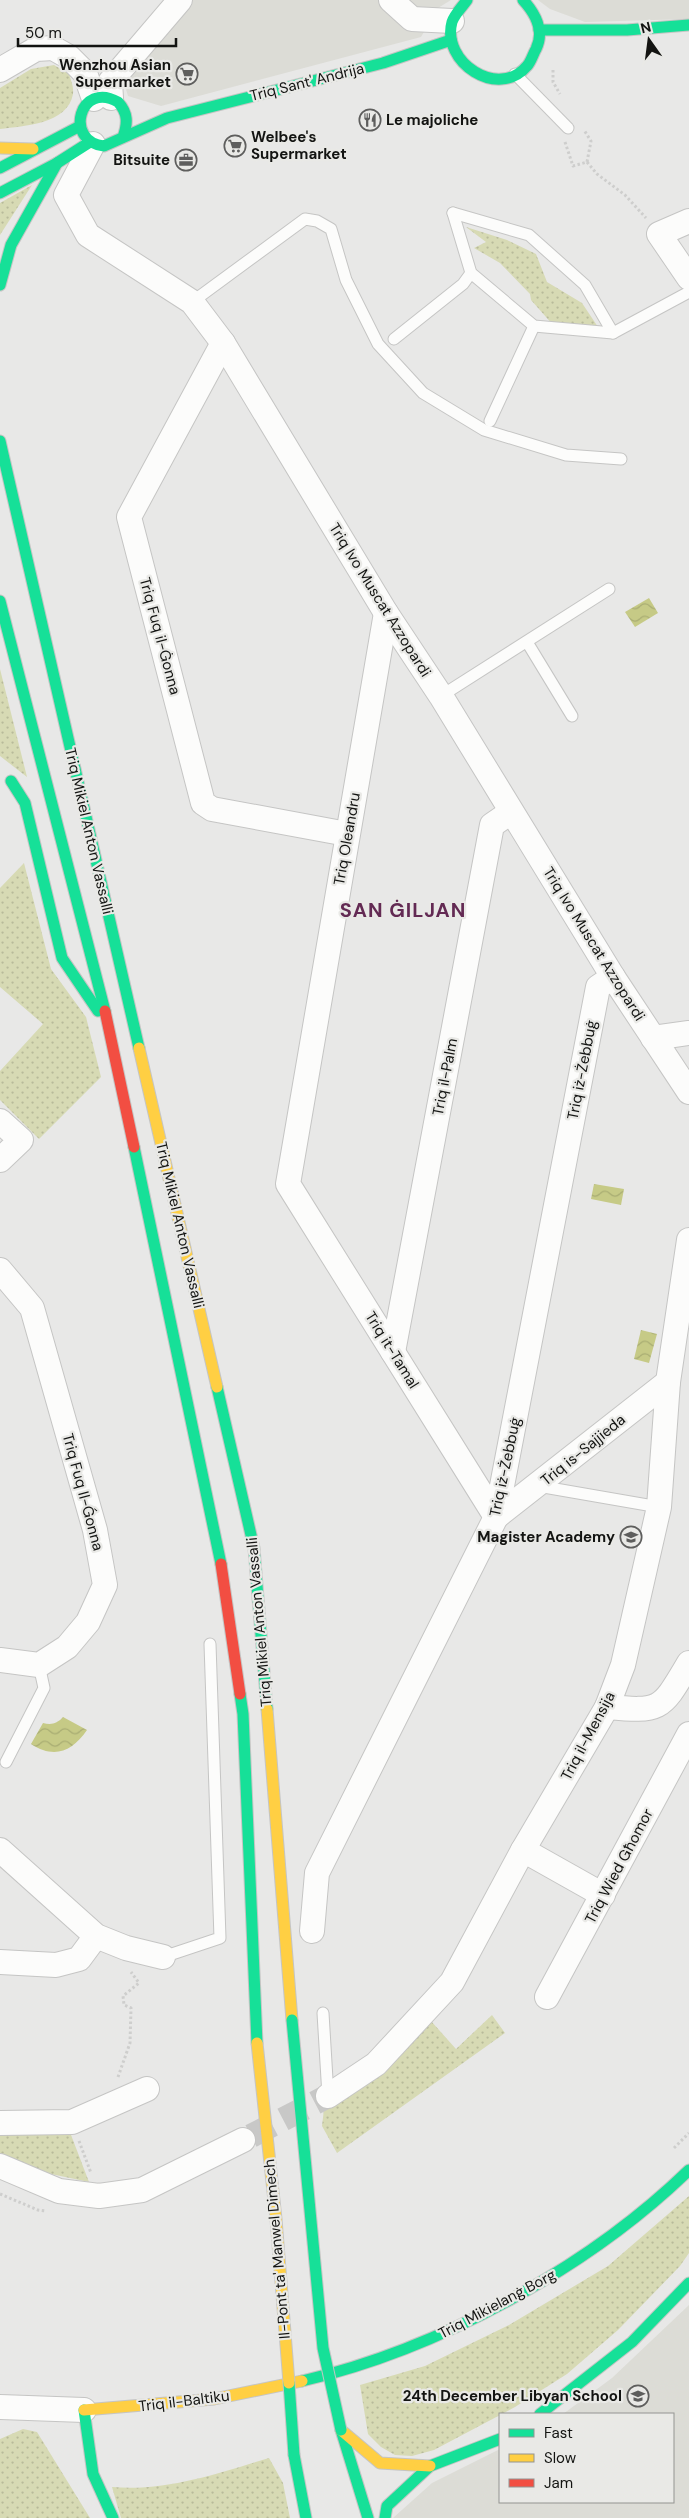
<svg xmlns="http://www.w3.org/2000/svg" width="689" height="2518" viewBox="0 0 689 2518" font-family="'DM Sans',sans-serif">
	<style>
		.built { fill: #dcdcd6 }
		.grass { fill: url(#grass-dots) }
		.water { fill: url(#water-waves) }
		.lines { fill: none; stroke-linecap: round; stroke-linejoin: round }
		.street-tunnel { stroke: #c8c8c7; stroke-width: 24; stroke-dasharray: 24 12; stroke-linecap: butt }
		.lane-casing { stroke: #c5c5c4; stroke-width: 13 }
		.street-casing { stroke: #c5c5c4; stroke-width: 26 }
		.fast-casing { stroke: #c5c5c4; stroke-width: 13 }
		.slow-casing { stroke: #c5c5c4; stroke-width: 13 }
		.jam-casing { stroke: #c5c5c4; stroke-width: 13 }
		.path { stroke: #cececd; stroke-width: 3; stroke-dasharray: 2.5 2.5; stroke-linecap: butt }
		.lane { stroke: #fcfcfb; stroke-width: 11 }
		.street { stroke: #fcfcfb; stroke-width: 24 }
		.fast { stroke: #16e098; stroke-width: 11 }
		.slow { stroke: #ffcf43; stroke-width: 11 }
		.jam { stroke: #f24e42; stroke-width: 11 }
		.fast-bridge-casing { stroke: #c5c5c4; stroke-width: 13; stroke-linecap: butt }
		.slow-bridge-casing { stroke: #c5c5c4; stroke-width: 13; stroke-linecap: butt }
		.fast-bridge { stroke: #16e098; stroke-width: 11 }
		.slow-bridge { stroke: #ffcf43; stroke-width: 11 }
		.labels { text-anchor: middle; dominant-baseline: central; stroke-width: 4.5; stroke-linejoin: round; paint-order: stroke }
		.poi-label { font-size: 15px; font-weight: bold; fill: #131412; stroke: #e9e9e6; text-anchor: end }
		.street-label { font-size: 15px; fill: #131412; stroke: #e9e9e6 }
		.district-label { font-size: 20px; font-weight: bold; letter-spacing: 1px; fill: #632a53; stroke: #e9e9e6 }
	</style>
	<defs>
		<pattern id="grass-dots" width="8" height="8" patternUnits="userSpaceOnUse" patternTransform="scale(1.25)"><rect width="8" height="8" fill="#d7dab4"/><path d="M2 2h.1M6 6h.1" fill="none" stroke="#b8ba9a" stroke-width="1.8" stroke-linecap="round"/></pattern>
		<pattern id="water-waves" width="16" height="10" patternUnits="userSpaceOnUse" patternTransform="scale(1.25)"><rect width="16" height="10" fill="#c6ca86"/><path d="M0 5q4-4 8 0t8 0" fill="none" stroke="#a9ad73"/></pattern>
	</defs>
	<rect width="100%" height="100%" fill="#e8e8e7"/>
	<g class="built">
		<polygon points="193,0 451,0 438,8 421,37 161,106 128,96 124,83"/>
		<polygon points="538,0 689,0 689,19 585,22 550,9"/>
		<polygon points="689,2305 689,2518 393,2518 432,2483 500,2449 500,2502 673,2502 673,2414 563,2414 612,2378"/>
	</g>
	<g class="grass">
		<path d="M54 65 69 74C71 80 74 88 73 94 68 124 24 126 0 129V88L31 69Z"/>
		<polygon points="32,185 0,235 0,203"/>
		<polygon points="466,227 507,240 536,254 547,282 582,303 604,336 561,334 531,300 530,294 500,263 474,248 486,242"/>
		<polygon points="0,669 27,777 0,756"/>
		<polygon points="24,863 51,969 86,1017 101,1077 39,1139 0,1100 0,1071 43,1024 0,987 0,888"/>
		<polygon points="492,2015 505,2033 337,2153 322,2126 324,2109 378,2072 431,2021 456,2049"/>
		<polygon points="68,2127 89,2182 51,2174 0,2153 0,2130"/>
		<polygon points="689,2196 689,2253 680,2266 618,2330 567,2374 515,2407 434,2450 412,2456 395,2455 381,2447 368,2434 360,2385 425,2366 509,2325 608,2266"/>
		<polygon points="23,2429 37,2432 90,2518 0,2518 0,2439"/>
		<path d="M269 2458 283 2483 290 2518H121L112 2487C165 2492 219 2473 269 2458Z"/>
	</g>
	<g class="water">
		<polygon points="649,598 658,613 635,627 625,612"/>
		<polygon points="594,1184 624,1189 621,1205 591,1199"/>
		<polygon points="641,1330 657,1334 649,1363 634,1359"/>
		<path d="M63 1717 87 1730C72 1752 54 1759 31 1744L43 1723C51 1725 57 1724 63 1717Z"/>
	</g>
	<g class="lines">
		<polyline class="street-tunnel" points="251,2136 328,2096"/>
		<g class="lane-casing">
			<g id="lane">
				<polyline points="515,74 568,128"/>
				<polyline points="453,213 529,235 585,285 613,333 689,292"/>
				<polyline points="453,213 471,273 534,326 613,333"/>
				<polyline points="192,302 305,219 317,221 331,229 346,280 378,344 423,393 484,430 566,455 621,459"/>
				<polyline points="394,339 463,284 471,273"/>
				<polyline points="490,421 534,326"/>
				<polyline points="527,642 572,716"/>
				<polyline points="441,696 609,589"/>
				<polyline points="538,1486 659,1507"/>
				<polyline points="6,1762 44,1688 39,1665"/>
				<polyline points="163,1957 220,1938 210,1644"/>
				<polyline points="323,2013 328,2096"/>
			</g>
		</g>
		<g class="street-casing">
			<g id="street">
				<polyline points="391,0 412,19 452,21"/>
				<polyline points="0,70 36,49 53,48 69,57 85,73 94,99"/>
				<polyline points="111,98 110,82 180,0"/>
				<polyline points="93,144 66,195 88,235 192,302 223,343 386,613 441,696 613,977 689,1092"/>
				<polyline points="689,221 659,234 689,278"/>
				<polyline points="223,343 129,517 203,803 212,809 347,834"/>
				<polyline points="386,613 288,1184 496,1517 668,1382"/>
				<polyline points="653,1038 689,1033"/>
				<polyline points="0,1121 21,1140 0,1160"/>
				<polyline points="0,1270 32,1308 95,1530 105,1585 88,1622 67,1647 39,1665 0,1660"/>
				<polyline points="393,1352 492,825 511,812"/>
				<path d="M607 1707C662 1712 661 1710 689 1663"/>
				<polyline points="0,1850 96,1936 126,1948 163,1957"/>
				<polyline points="523,1850 603,1895"/>
				<polyline points="312,1931 317,1873 496,1517 598,987 613,977"/>
				<polyline points="0,1962 56,1965 79,1959 96,1936"/>
				<polyline points="547,1997 689,1734"/>
				<polyline points="328,2096 376,2064 452,1982 523,1850 607,1707 623,1665 659,1507 668,1382 689,1240"/>
				<polyline points="0,2123 72,2122 147,2089"/>
				<polyline points="0,2166 59,2191 99,2196 142,2190 243,2140"/>
				<polyline points="0,2407 84,2410"/>
			</g>
		</g>
		<g class="fast-casing">
			<g id="fast">
				<path d="M467 0C462 7 454 15 452 22 441 62 498 100 527 66 531 62 533 54 536 49 545 31 535 13 523 0"/>
				<polyline points="539,30 627,30 689,25"/>
				<path d="M123 137C128 123 128 113 118 102 80 80 63 141 104 146L167 118 383 63 451 40"/>
				<polyline points="0,168 80,126"/>
				<polyline points="0,193 57,163 90,142"/>
				<polyline points="0,285 11,245 57,163"/>
				<polyline points="0,441 139,1048"/>
				<polyline points="0,601 105,1011"/>
				<polyline points="11,781 25,803 62,958 98,1011"/>
				<polyline points="134,1147 221,1564"/>
				<polyline points="217,1387 254,1548 267,1709"/>
				<polyline points="240,1694 243,1714 257,2043"/>
				<path d="M302 2381C439 2349 588 2268 689 2170"/>
				<polyline points="84,2410 93,2474 113,2518"/>
				<polyline points="540,2414 632,2342 689,2283"/>
				<polyline points="341,2430 368,2518"/>
				<polyline points="294,2455 306,2518"/>
				<polyline points="385,2518 387,2506 430,2466 500,2439"/>
			</g>
		</g>
		<g class="slow-casing">
			<g id="slow">
				<polyline points="0,148 33,149"/>
				<polyline points="139,1048 217,1387"/>
				<polyline points="267,1709 292,2020"/>
				<polyline points="84,2410 214,2399 302,2381"/>
				<polyline points="341,2430 380,2463 430,2466"/>
			</g>
		</g>
		<g class="jam-casing">
			<g id="jam">
				<polyline points="105,1011 134,1147"/>
				<polyline points="221,1564 240,1694"/>
			</g>
		</g>
		<g class="path">
			<polyline points="553,70 553,82 560,94"/>
			<polyline points="565,142 573,166 587,162 591,141 584,130"/>
			<polyline points="587,162 597,174 625,195 646,218"/>
			<polyline points="118,2077 130,2043 131,2008 124,2005 123,1996 139,1983 131,1972"/>
			<polyline points="79,2141 91,2173"/>
			<polyline points="674,2148 689,2133"/>
			<polyline points="0,2194 38,2210 46,2211"/>
		</g>
		<use href="#lane" class="lane"/>
		<use href="#street" class="street"/>
		<use href="#fast" class="fast"/>
		<use href="#slow" class="slow"/>
		<use href="#jam" class="jam"/>
		<g class="fast-bridge-casing">
			<g id="fast-bridge">
				<polyline points="292,2020 323,2348 341,2430"/>
				<polyline points="289,2383 294,2455"/>
			</g>
		</g>
		<g class="slow-bridge-casing">
			<polyline id="slow-bridge" points="257,2043 276,2219 289,2383"/>
		</g>
		<use href="#fast-bridge" class="fast-bridge"/>
		<use href="#slow-bridge" class="slow-bridge"/>
	</g>
	<defs>
		<g id="supermarket-ring" transform="scale(1.125)"><circle r="9.5" fill="#e9e9e6" stroke="#5e5e5d" stroke-width="1.5"/><path d="M-6-5.5h2.5l.6 2H6L4.5 2H-2.5L-4.4-4H-6ZM-1.5 3.2a1.3 1.3 0 1 0 .1 0ZM3 3.2a1.3 1.3 0 1 0 .1 0Z" fill="#5e5e5d"/></g>
		<g id="restaurant-ring" transform="scale(1.125)"><circle r="9.5" fill="#e9e9e6" stroke="#5e5e5d" stroke-width="1.5"/><path d="M-5-6h1v4h1v-4h1v4h1v-4h1v5L-1.5 .5V6h-2V.5L-5-1ZM5-6V6H3V1.5H1.5Q1.5-4 5-6Z" fill="#5e5e5d"/></g>
		<g id="office-ring" transform="scale(1.125)"><circle r="9.5" fill="#e9e9e6" stroke="#5e5e5d" stroke-width="1.5"/><path d="M-6-3h4V-5.5h4V-3h4V5H-6ZM-1-4.5V-3h2v-1.5ZM-6 0V1H6V0Z" fill="#5e5e5d"/></g>
		<g id="school-ring" transform="scale(1.125)"><circle r="9.5" fill="#e9e9e6" stroke="#5e5e5d" stroke-width="1.5"/><path d="M0-5L7-2L0 1L-7-2ZM-4 1L0 2.5L4 1V4Q0 6-4 4Z" fill="#5e5e5d"/></g>
	</defs>
	<g fill-rule="evenodd">
		<use href="#supermarket-ring" x="187" y="74"/>
		<use href="#restaurant-ring" x="370" y="120"/>
		<use href="#supermarket-ring" x="235" y="146"/>
		<use href="#office-ring" x="186" y="160"/>
		<use href="#school-ring" x="631" y="1537"/>
		<use href="#school-ring" x="638" y="2396"/>
	</g>
	<g class="labels">
		<g class="poi-label">
			<text x="171" y="65">Wenzhou Asian<tspan x="171" dy="17">Supermarket</tspan></text>
			<text x="386" y="120" text-anchor="start">Le majoliche</text>
			<text x="251" y="137" text-anchor="start">Welbee's<tspan x="251" dy="17">Supermarket</tspan></text>
			<text x="170" y="160">Bitsuite</text>
			<text x="615" y="1537">Magister Academy</text>
			<text x="622" y="2396">24th December Libyan School</text>
		</g>
		<g class="street-label">
			<text transform="translate(307 82) rotate(-14)">Triq Sant' Andrija</text>
			<text transform="translate(380 600) rotate(58)">Triq Ivo Muscat Azzopardi</text>
			<text transform="translate(160 636) rotate(75)">Triq Fuq il-Ġonna</text>
			<text transform="translate(89 831) rotate(77)">Triq Mikiel Anton Vassalli</text>
			<text transform="translate(347 839) rotate(-80)">Triq Oleandru</text>
			<text transform="translate(594 944) rotate(58)">Triq Ivo Muscat Azzopardi</text>
			<text transform="translate(582 1070) rotate(-79)">Triq iż-Żebbuġ</text>
			<text transform="translate(445 1077) rotate(-79)">Triq il-Palm</text>
			<text transform="translate(180 1225) rotate(77)">Triq Mikiel Anton Vassalli</text>
			<text transform="translate(392 1350) rotate(58)">Triq it-Tamal</text>
			<text transform="translate(583 1450) rotate(-39)">Triq is-Sajjieda</text>
			<text transform="translate(505 1467) rotate(-78)">Triq iż-Żebbuġ</text>
			<text transform="translate(83 1492) rotate(75)">Triq Fuq Il-Ǵonna</text>
			<text transform="translate(259 1622) rotate(-95)">Triq Mikiel Anton Vassalli</text>
			<text transform="translate(588 1736) rotate(-62)">Triq il-Mensija</text>
			<text transform="translate(619 1866) rotate(-62)">Triq Wied Għomor</text>
			<text transform="translate(277 2249) rotate(-95)">Il-Pont ta' Manwel Dimech</text>
			<text transform="translate(497 2304) rotate(-28)">Triq Mikielanġ Borg</text>
			<text transform="translate(184 2401) rotate(-7)">Triq il-Baltiku</text>
		</g>
		<g class="district-label">
			<text x="403" y="910">SAN ĠILJAN</text>
		</g>
	</g>
	<rect x="499" y="2413" width="175" height="90" fill="#e9e9e6" stroke="#939491"/>
	<rect x="509" y="2429" width="25" height="8" fill="#16e098" stroke="#939491"/>
	<text x="544" y="2438" font-size="15" fill="#131412">Fast</text>
	<rect x="509" y="2454" width="25" height="8" fill="#ffcf43" stroke="#939491"/>
	<text x="544" y="2463" font-size="15" fill="#131412">Slow</text>
	<rect x="509" y="2479" width="25" height="8" fill="#f24e42" stroke="#939491"/>
	<text x="544" y="2488" font-size="15" fill="#131412">Jam</text>
	<g transform="translate(649 40) rotate(346)" stroke="#e9e9e6" stroke-width="4" paint-order="stroke">
	<path d="M0-4L9 19L0 12L-9 19Z" fill="#131412"/>
	<text y="-8" font-size="14" font-weight="bold" text-anchor="middle" fill="#131412">N</text>
	</g>
	<path d="M18 38v8h158v-8" fill="none" stroke="#131412" stroke-width="2.5"/>
	<text x="25" y="38" font-size="15" fill="#131412" stroke="#e9e9e6" stroke-width="4" paint-order="stroke">50 m</text>
</svg>
